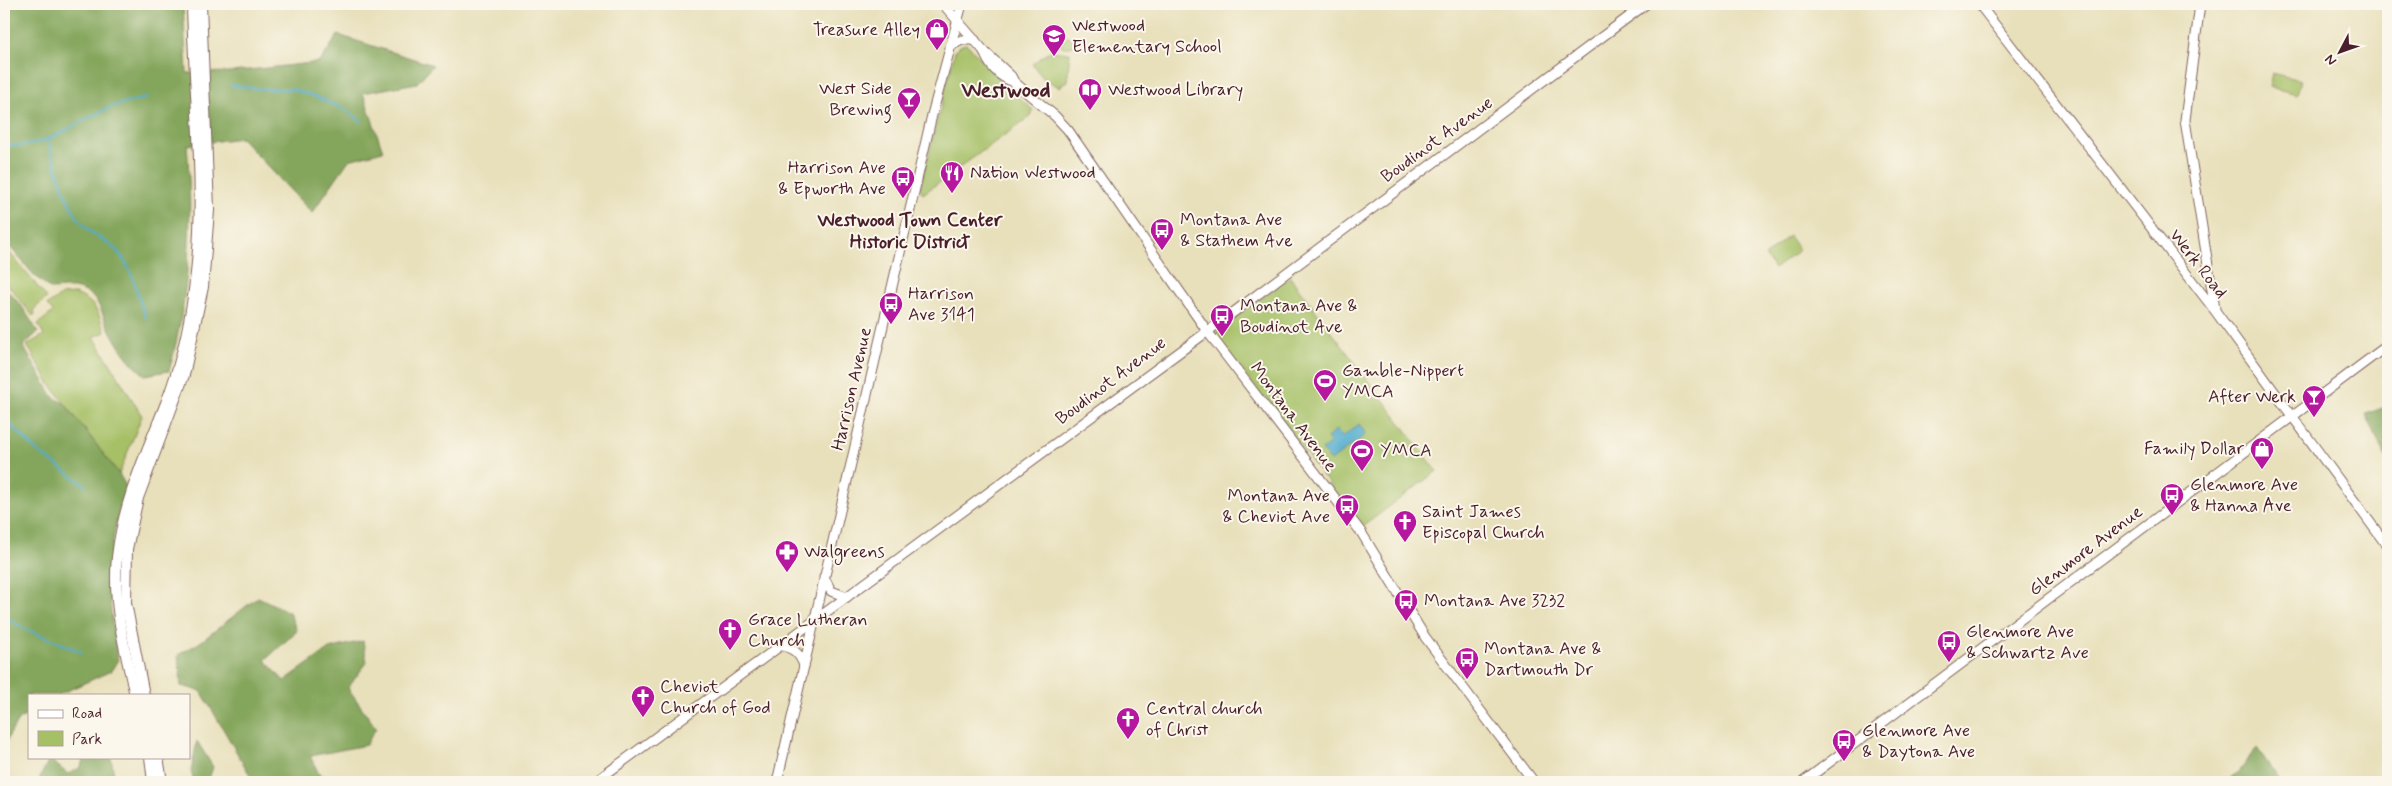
<svg xmlns="http://www.w3.org/2000/svg" width="2392" height="786" viewBox="0 0 2392 786" font-family="Mynerve,sans-serif">
	<style>
		.green { fill: #a6c066; stroke: #787048 }
		.forest { fill: #84a65b; stroke: #676243 }
		.water { fill: #4faccd; stroke: #4c667c }
		.lines { fill: none; stroke-linecap: round; stroke-linejoin: round }
		.stream { stroke: #4faccd; stroke-width: 2 }
		.secondary-casing { stroke: #81635d; stroke-width: 11 }
		.primary-casing { stroke: #81635d; stroke-width: 12 }
		.secondary { stroke: #fff; stroke-width: 9 }
		.primary { stroke: #fff; stroke-width: 10 }
		.labels { text-anchor: middle; dominant-baseline: central; stroke-width: 4; stroke-linejoin: round; paint-order: stroke }
		.poi-label { font-size: 18px; fill: #4a1f2b; stroke: #fbf7ec; text-anchor: start }
		.street-label { font-size: 18px; fill: #4a1f2b; stroke: #fbf7ec }
		.neighbourhood-label { font-size: 19px; font-weight: bold; fill: #4a1f2b; stroke: #fbf7ec }
		.district-label { font-size: 22px; font-weight: bold; fill: #4a1f2b; stroke: #fbf7ec }
	</style>
	<rect width="100%" height="100%" fill="#fbf7ec"/>
	<filter id="ink" filterUnits="userSpaceOnUse"><feTurbulence type="fractalNoise" baseFrequency=".02" numOctaves="2"/><feDisplacementMap in="SourceGraphic" scale="10" xChannelSelector="R" yChannelSelector="G"/><feConvolveMatrix kernelMatrix="1 2 1 2 8 2 1 2 1" color-interpolation-filters="sRGB"/></filter>
	<filter id="wash" filterUnits="userSpaceOnUse"><feTurbulence type="fractalNoise" baseFrequency=".0096" numOctaves="4" result="noise"/><feDisplacementMap in="SourceGraphic" scale="20" xChannelSelector="R" yChannelSelector="G"/><feGaussianBlur stdDeviation="1.12" result="paint"/><feColorMatrix in="noise" values="0 0 0 0 0 0 0 0 0 0 0 0 0 0 0 0 0 1.4 0 .05"/><feComposite in="paint" operator="in"/></filter>
	<g filter="url(#wash)">
		<rect width="100%" height="100%" fill="#e8e0bb"/>
		<g class="green">
			<polygon points="1069,36 1075,44 1071,47 1062,47 1059,43"/>
			<polygon points="967,44 1006,86 1033,110 1031,116 923,194 920,188 955,51 961,45"/>
			<polygon points="1050,51 1070,53 1067,81 1059,87 1044,79 1032,64"/>
			<polygon points="2272,73 2301,80 2297,94 2269,87"/>
			<polygon points="1789,236 1799,250 1774,269 1765,256"/>
			<polygon points="4,246 47,298 34,309 35,314 33,316 4,280"/>
			<polygon points="1290,277 1437,471 1362,527 1214,334"/>
			<path d="M75 294C96 302 98 311 105 332L94 337 142 416 119 474 49 383 27 345 44 335 38 324 53 312 47 305 62 295Z"/>
		</g>
		<g class="forest">
			<path d="M4 4H183L187 73 231 72 320 62 338 35 433 65 417 83 363 93 383 151 349 160 312 213 241 138 187 145C193 221 190 296 169 371L145 375C129 363 117 345 108 326 99 307 98 293 74 288 67 287 58 289 50 289L34 275 4 240Z"/>
			<path d="M4 287 21 305 38 332 23 346 53 397 65 404 119 474 126 486C106 549 106 596 118 660L111 671 58 695H29V714L18 720 4 745Z"/>
			<polygon points="2388,406 2388,456 2385,457 2366,414"/>
			<polygon points="258,597 289,612 297,631 265,660 284,681 329,649 363,641 367,662 348,688 376,728 366,745 310,756 319,774 331,782 254,782 201,691 181,686 178,655 199,643"/>
			<polygon points="197,741 213,767 208,782 194,782 191,771"/>
			<polygon points="2257,748 2281,782 2223,782 2239,772"/>
			<polygon points="85,757 111,757 114,776 112,782 38,782 49,759 68,774 80,768"/>
		</g>
		<polygon class="water" points="1359,424 1366,434 1331,461 1322,450 1331,443 1327,438 1336,430 1342,437"/>
		<g class="lines">
			<g class="stream">
				<polyline points="231,85 261,89 291,89 314,96 348,111 362,122"/>
				<path d="M47 139C57 165 62 195 78 218 89 235 107 240 118 252 134 271 137 296 146 318"/>
				<path d="M4 144C41 153 76 121 109 108 121 103 134 101 147 98"/>
				<polyline points="4,418 37,451 86,486"/>
				<polyline points="4,616 23,628 82,652"/>
			</g>
		</g>
	</g>
	<g filter="url(#ink)">
		<g class="lines">
			<g class="secondary-casing">
				<g id="secondary">
					<polyline points="943,4 984,51 1011,76 1014,82 1055,116 1068,130 1207,331 1361,532 1425,637 1534,782"/>
					<polyline points="1979,4 2216,312 2388,547"/>
					<polyline points="2200,4 2185,120 2215,309"/>
					<polyline points="950,46 962,40 975,40"/>
					<path d="M984 51C988 65 1000 78 1014 82"/>
					<polyline points="824,577 831,591 847,597"/>
					<path d="M780 645C793 648 800 653 804 666"/>
					<polyline points="595,782 1238,309 1646,4"/>
					<polyline points="777,782 932,115 962,4"/>
					<polyline points="1803,782 2388,345"/>
				</g>
			</g>
			<g class="primary-casing">
				<g id="primary">
					<path d="M135 695C125 650 112 603 117 557 123 502 146 454 166 403 180 367 189 328 194 290 207 195 194 99 192 4"/>
					<polyline points="144,695 126,603 127,549 138,498 184,375 203,287 209,210 201,4"/>
					<polyline points="150,757 153,782"/>
					<polyline points="158,757 162,782"/>
				</g>
			</g>
			<use href="#secondary" class="secondary"/>
			<use href="#primary" class="primary"/>
		</g>
	</g>
	<defs>
		<g id="shop-pin" transform="scale(1.25)"><path d="M0 17L-7.5 6A9.5 9.5 0 1 1 7.5 6Z" fill="#b5179e" stroke="#fbf7ec"/><path d="M-5-2.5h2.3a2.7 3.5 0 0 1 5.4 0H5L5.5 6h-11ZM-1.5-2.5h3a1.5 2.3 0 0 0-3 0Z" fill="#fff"/></g>
		<g id="school-pin" transform="scale(1.25)"><path d="M0 17L-7.5 6A9.5 9.5 0 1 1 7.5 6Z" fill="#b5179e" stroke="#fbf7ec"/><path d="M0-5L7-2L0 1L-7-2ZM-4 1L0 2.5L4 1V4Q0 6-4 4Z" fill="#fff"/></g>
		<g id="library-pin" transform="scale(1.25)"><path d="M0 17L-7.5 6A9.5 9.5 0 1 1 7.5 6Z" fill="#b5179e" stroke="#fbf7ec"/><path d="M-6-4Q-3-5.5-.7-3.5V5Q-3 3-6 4ZM6-4Q3-5.5 .7-3.5V5Q3 3 6 4Z" fill="#fff"/></g>
		<g id="bar-pin" transform="scale(1.25)"><path d="M0 17L-7.5 6A9.5 9.5 0 1 1 7.5 6Z" fill="#b5179e" stroke="#fbf7ec"/><path d="M-6-5H6L.8 .8V4.5H3.5V6h-7V4.5H-.8V.8Z" fill="#fff"/></g>
		<g id="restaurant-pin" transform="scale(1.25)"><path d="M0 17L-7.5 6A9.5 9.5 0 1 1 7.5 6Z" fill="#b5179e" stroke="#fbf7ec"/><path d="M-5-6h1v4h1v-4h1v4h1v-4h1v5L-1.5 .5V6h-2V.5L-5-1ZM5-6V6H3V1.5H1.5Q1.5-4 5-6Z" fill="#fff"/></g>
		<g id="bus-pin" transform="scale(1.25)"><path d="M0 17L-7.5 6A9.5 9.5 0 1 1 7.5 6Z" fill="#b5179e" stroke="#fbf7ec"/><path d="M-5-6H5V4H4V6H2V4H-2V6H-4V4H-5ZM-3.5-4V0h7V-4ZM-3.5 1.2v1.5H-2V1.2ZM2 1.2v1.5H3.5V1.2Z" fill="#fff"/></g>
		<g id="stadium-pin" transform="scale(1.25)"><path d="M0 17L-7.5 6A9.5 9.5 0 1 1 7.5 6Z" fill="#b5179e" stroke="#fbf7ec"/><path d="M0-5a6.5 5 0 1 0 0 10a6.5 5 0 1 0 0-10ZM-3.5-1.8h7v3.6h-7Z" fill="#fff"/></g>
		<g id="church-pin" transform="scale(1.25)"><path d="M0 17L-7.5 6A9.5 9.5 0 1 1 7.5 6Z" fill="#b5179e" stroke="#fbf7ec"/><path d="M-1.2-6h2.4v3.5h3.3v2.4h-3.3V6h-2.4V-.1h-3.3v-2.4h3.3Z" fill="#fff"/></g>
		<g id="pharmacy-pin" transform="scale(1.25)"><path d="M0 17L-7.5 6A9.5 9.5 0 1 1 7.5 6Z" fill="#b5179e" stroke="#fbf7ec"/><path d="M-2-6h4v4h4v4h-4v4h-4v-4h-4v-4h4Z" fill="#fff"/></g>
	</defs>
	<g fill-rule="evenodd">
		<use href="#shop-pin" x="937" y="30"/>
		<use href="#school-pin" x="1054" y="36"/>
		<use href="#library-pin" x="1090" y="90"/>
		<use href="#bar-pin" x="909" y="99"/>
		<use href="#restaurant-pin" x="952" y="173"/>
		<use href="#bus-pin" x="903" y="178"/>
		<use href="#bus-pin" x="1162" y="230"/>
		<use href="#bus-pin" x="891" y="304"/>
		<use href="#bus-pin" x="1222" y="316"/>
		<use href="#stadium-pin" x="1325" y="381"/>
		<use href="#bar-pin" x="2314" y="397"/>
		<use href="#shop-pin" x="2262" y="449"/>
		<use href="#stadium-pin" x="1362" y="451"/>
		<use href="#bus-pin" x="2172" y="495"/>
		<use href="#bus-pin" x="1347" y="506"/>
		<use href="#church-pin" x="1405" y="522"/>
		<use href="#pharmacy-pin" x="787" y="552"/>
		<use href="#bus-pin" x="1406" y="601"/>
		<use href="#church-pin" x="730" y="630"/>
		<use href="#bus-pin" x="1949" y="642"/>
		<use href="#bus-pin" x="1467" y="659"/>
		<use href="#church-pin" x="643" y="697"/>
		<use href="#church-pin" x="1128" y="719"/>
		<use href="#bus-pin" x="1844" y="741"/>
	</g>
	<g class="labels">
		<g class="poi-label">
			<text x="1072" y="26">Westwood<tspan x="1072" dy="21">Elementary School</tspan></text>
			<text x="920" y="30" text-anchor="end">Treasure Alley</text>
			<text x="892" y="89" text-anchor="end">West Side<tspan x="892" dy="21">Brewing</tspan></text>
			<text x="1108" y="90">Westwood Library</text>
			<text x="886" y="168" text-anchor="end">Harrison Ave<tspan x="886" dy="21">&amp; Epworth Ave</tspan></text>
			<text x="970" y="173">Nation Westwood</text>
			<text x="1180" y="220">Montana Ave<tspan x="1180" dy="21">&amp; Stathem Ave</tspan></text>
			<text x="908" y="294">Harrison<tspan x="908" dy="21">Ave 3141</tspan></text>
			<text x="1240" y="306">Montana Ave &amp;<tspan x="1240" dy="21">Boudinot Ave</tspan></text>
			<text x="1342" y="371">Gamble-Nippert<tspan x="1342" dy="21">YMCA</tspan></text>
			<text x="2296" y="397" text-anchor="end">After Werk</text>
			<text x="2244" y="449" text-anchor="end">Family Dollar</text>
			<text x="1380" y="451">YMCA</text>
			<text x="2190" y="485">Glenmore Ave<tspan x="2190" dy="21">&amp; Hanna Ave</tspan></text>
			<text x="1330" y="496" text-anchor="end">Montana Ave<tspan x="1330" dy="21">&amp; Cheviot Ave</tspan></text>
			<text x="1422" y="512">Saint James<tspan x="1422" dy="21">Episcopal Church</tspan></text>
			<text x="804" y="552">Walgreens</text>
			<text x="1424" y="601">Montana Ave 3232</text>
			<text x="748" y="620">Grace Lutheran<tspan x="748" dy="21">Church</tspan></text>
			<text x="1966" y="632">Glenmore Ave<tspan x="1966" dy="21">&amp; Schwartz Ave</tspan></text>
			<text x="1484" y="649">Montana Ave &amp;<tspan x="1484" dy="21">Dartmouth Dr</tspan></text>
			<text x="660" y="687">Cheviot<tspan x="660" dy="21">Church of God</tspan></text>
			<text x="1146" y="709">Central church<tspan x="1146" dy="21">of Christ</tspan></text>
			<text x="1862" y="731">Glenmore Ave<tspan x="1862" dy="21">&amp; Daytona Ave</tspan></text>
		</g>
		<g class="street-label">
			<text transform="translate(1437 140) rotate(-36)">Boudinot Avenue</text>
			<text transform="translate(2198 264) rotate(52)">Werk Road</text>
			<text transform="translate(1111 381) rotate(-37)">Boudinot Avenue</text>
			<text transform="translate(852 389) rotate(-77)">Harrison Avenue</text>
			<text transform="translate(1293 417) rotate(53)">Montana Avenue</text>
			<text transform="translate(2086 551) rotate(-37)">Glenmore Avenue</text>
		</g>
		<g class="neighbourhood-label">
			<text x="910" y="220">Westwood Town Center<tspan x="910" dy="22">Historic District</tspan></text>
		</g>
		<g class="district-label">
			<text x="1006" y="91">Westwood</text>
		</g>
	</g>
	<rect width="2392" height="786" fill="none" stroke="#fbf7ec" stroke-width="20"/>
	<rect x="28" y="694" width="162" height="65" fill="#fbf7ec" stroke="#b4a19f"/>
	<rect x="38" y="710" width="25" height="8" fill="#ffffff" stroke="#b4a19f"/>
	<text x="72" y="718" font-size="15" fill="#4a1f2b">Road</text>
	<rect x="38" y="731" width="25" height="15" fill="#a6c066" stroke="#b4a19f"/>
	<text x="72" y="744" font-size="15" fill="#4a1f2b">Park</text>
	<g transform="translate(2340 52) rotate(229)" stroke="#fbf7ec" stroke-width="4" paint-order="stroke">
	<path d="M0-4L9 19L0 12L-9 19Z" fill="#4a1f2b"/>
	<text y="-8" font-size="14" font-weight="bold" text-anchor="middle" fill="#4a1f2b">N</text>
	</g>
</svg>
